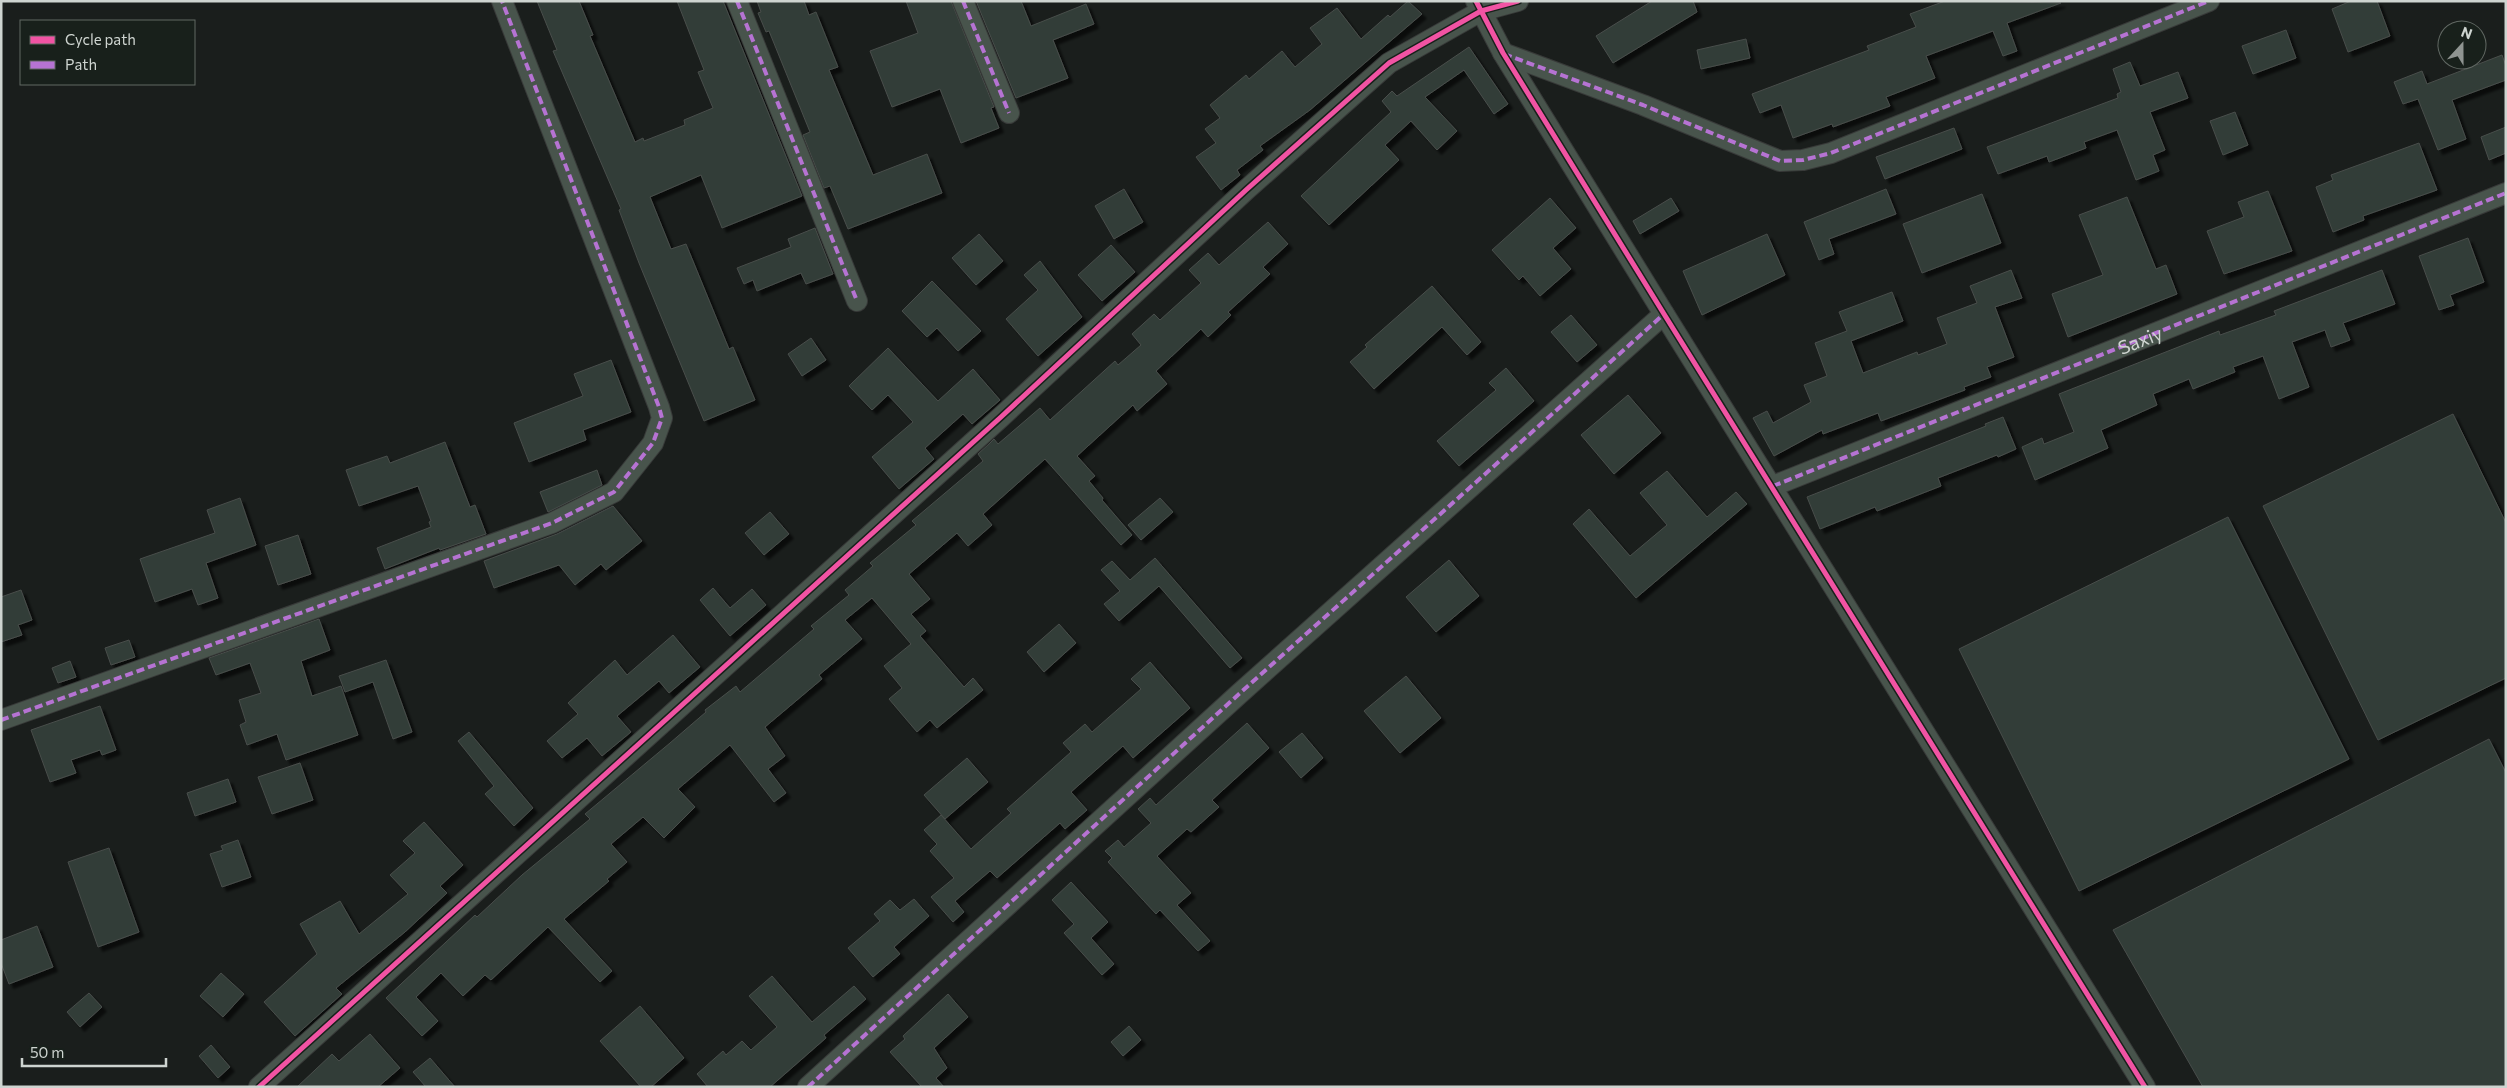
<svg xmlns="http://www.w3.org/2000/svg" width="2507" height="1088" viewBox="0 0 2507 1088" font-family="Commissioner,sans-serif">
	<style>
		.building { fill: #313e37; stroke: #494d4b; filter: url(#shadow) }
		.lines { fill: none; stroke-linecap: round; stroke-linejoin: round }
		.minor-casing { stroke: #383a39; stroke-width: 22 }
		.minor { stroke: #48544c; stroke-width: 20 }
		.quiet { stroke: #b673d3; stroke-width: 4; stroke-dasharray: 8 4; stroke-linecap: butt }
		.cycleway-casing { stroke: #18201b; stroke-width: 8 }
		.cycleway { stroke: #f153a3; stroke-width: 5 }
		.labels { text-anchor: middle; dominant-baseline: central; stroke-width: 5; stroke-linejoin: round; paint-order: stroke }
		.street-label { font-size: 19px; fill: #ced4d0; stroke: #18201b }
	</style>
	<defs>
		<filter id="shadow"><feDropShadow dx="4.5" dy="4.5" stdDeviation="1" flood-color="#0009"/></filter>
	</defs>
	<rect width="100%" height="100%" fill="#1a1e1c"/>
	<g class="building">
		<polygon points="537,1 579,1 593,35 590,36 635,142 643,138 644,141 685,125 684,120 713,108 698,72 704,70 677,1 723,1 802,196 722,228 701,175 650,197 671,249 686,244 729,349 733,347 755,400 704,421 639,263 619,210 621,209 553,51 557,50"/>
		<polygon points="757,1 804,1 809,15 816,12 838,67 829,70 873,175 927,154 942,193 848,229 830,186 824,188 803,135 810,132 769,31 766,32 758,13 761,12"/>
		<polygon points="906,1 951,1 994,107 991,108 999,128 961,143 940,89 892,107 870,51 918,33"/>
		<polygon points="976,1 1021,1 1031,26 1086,4 1094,24 1053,40 1068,78 1016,98"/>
		<polygon points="1408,1 1422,14 1310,110 1260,146 1263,150 1237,170 1240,175 1221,190 1196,157 1216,143 1205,129 1220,118 1210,105 1246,75 1249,79 1282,51 1295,67 1322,44 1310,28 1337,8 1361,39 1388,15 1390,17"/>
		<polygon points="1652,1 1693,1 1697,12 1613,63 1596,36"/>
		<polygon points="1945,1 2061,3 2007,23 2017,51 2003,56 1993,31 1926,56 1935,78 1886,97 1890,106 1833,127 1832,124 1793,138 1781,105 1760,113 1752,94 1869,50 1867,46 1916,27 1910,14"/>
		<polygon points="2351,1 2377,1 2390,36 2348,52 2332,9"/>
		<polygon points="2286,30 2296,58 2253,74 2242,46"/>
		<polygon points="1746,39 1750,58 1701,69 1697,50"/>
		<polygon points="1469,47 1508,104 1494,114 1464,70 1425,97 1457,131 1437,150 1411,121 1385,145 1399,160 1329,225 1301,196 1391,112 1382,101 1392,91 1397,96"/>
		<polygon points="2502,55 2506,66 2506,80 2452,100 2466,139 2438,150 2418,99 2403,104 2394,82 2422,71 2427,84"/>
		<polygon points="2130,62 2140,86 2178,72 2188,98 2150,112 2165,150 2153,155 2159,171 2136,180 2117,130 2084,142 2086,148 2049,162 2047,156 1998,174 1987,147 2118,98 2117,94 2121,92 2113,69"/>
		<polygon points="2235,112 2248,145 2223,155 2210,121"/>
		<polygon points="2506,127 2506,153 2489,160 2481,137"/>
		<polygon points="1954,128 1962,149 1885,179 1876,157"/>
		<polygon points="2419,143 2437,190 2363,216 2364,220 2333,232 2316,187 2333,180 2331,175"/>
		<polygon points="1124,189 1143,222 1114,239 1095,206"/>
		<polygon points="1886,189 1896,214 1829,239 1834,254 1819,260 1804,222"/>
		<polygon points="2268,191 2292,251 2224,274 2207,231 2244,217 2238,202"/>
		<polygon points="1982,194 2001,243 1922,273 1903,224"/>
		<polygon points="2127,197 2156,269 2166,265 2177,294 2068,337 2052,294 2103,275 2079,215"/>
		<polygon points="1550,198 1576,228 1553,248 1571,269 1540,296 1523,276 1519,280 1492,250"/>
		<polygon points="1671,198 1679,211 1640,234 1633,221"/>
		<polygon points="1268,222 1288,244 1263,267 1270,274 1228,312 1231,315 1208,337 1201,329 1156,371 1167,384 1137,411 1133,405 1077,456 1095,476 1089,481 1103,498 1102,500 1132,535 1121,545 1045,459 983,514 992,525 968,546 957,533 909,574 930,599 911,614 926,631 920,636 964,687 973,678 983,690 937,728 930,720 917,732 889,699 902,688 884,666 911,644 872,598 845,620 862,639 819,675 822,679 765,727 785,756 768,769 786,793 774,802 730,745 678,789 695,807 664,838 643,817 611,844 627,862 607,879 609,881 564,919 612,971 600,982 548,927 491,980 485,975 463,996 441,973 416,997 438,1021 422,1036 386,998 475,915 477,917 522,875 590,819 585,814 670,743 706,712 705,710 736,686 740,692 814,629 811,626 849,595 845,590 873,566 870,563 916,525 912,521 983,461 978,454 990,443 994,439 998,444 1040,408 1050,420 1115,361 1118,365 1141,345 1132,334 1154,314 1160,320 1201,283 1189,270 1208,253 1219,265"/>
		<polygon points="815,228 833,274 806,284 801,273 757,291 753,280 744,284 737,268 791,247 788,239"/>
		<polygon points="979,234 1003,261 976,285 952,258"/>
		<polygon points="1767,234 1785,275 1702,315 1683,271"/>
		<polygon points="2468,238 2484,282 2450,295 2454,305 2439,310 2419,256"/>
		<polygon points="1111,245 1135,272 1102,301 1078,275"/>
		<polygon points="1040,261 1082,317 1038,356 1006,319 1038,290 1024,275"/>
		<polygon points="2011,270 2022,298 1995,307 2014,357 1987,367 1991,377 1964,387 1965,390 1881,421 1878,413 1823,434 1822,430 1774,456 1753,418 1767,411 1773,423 1811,402 1804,385 1827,376 1815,343 1847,331 1839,312 1892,292 1903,321 1851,341 1863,373 1917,352 1918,355 1947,344 1937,318 1977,303 1970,286"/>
		<polygon points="2382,270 2395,304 2343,323 2350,340 2331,347 2325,330 2292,342 2309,387 2279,399 2263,356 2233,367 2235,372 2193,389 2189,379 2153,394 2157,405 2101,430 2108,448 2035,480 2022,447 2042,438 2044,444 2074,432 2059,394 2219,331 2220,335 2276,315 2274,311"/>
		<polygon points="932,281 981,331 958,351 937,328 927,337 902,311"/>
		<polygon points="1432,286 1481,342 1467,355 1442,327 1374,389 1350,362 1367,347 1365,345"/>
		<polygon points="1571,315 1597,345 1577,362 1551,332"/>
		<polygon points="811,338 826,360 802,376 788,354"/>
		<polygon points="888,348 938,401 973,369 1000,400 972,424 963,414 925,448 934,459 899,489 872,457 913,422 888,395 872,410 849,386"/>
		<polygon points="611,360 631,412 583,430 586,440 529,462 514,423 583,396 574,374"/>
		<polygon points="1506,368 1534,401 1459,466 1437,441 1496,390 1489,383"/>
		<polygon points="1628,395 1661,433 1614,474 1581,435"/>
		<polygon points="2453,414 2506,523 2506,678 2378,740 2263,506"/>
		<polygon points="2003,417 2016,449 1998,457 1997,455 1938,478 1941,486 1877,511 1875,507 1820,529 1807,497 1986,426 1985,424"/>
		<polygon points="445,442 470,507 475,505 486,534 440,550 439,548 385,569 377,548 431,527 429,522 431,521 418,486 359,506 346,470 387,456 390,463"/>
		<polygon points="597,470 602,485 548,512 540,492"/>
		<polygon points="1667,471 1707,517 1736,492 1747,504 1636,598 1573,524 1589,509 1630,556 1667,525 1640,493"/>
		<polygon points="240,498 256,545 206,563 218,598 198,605 192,589 155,602 140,559 215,533 207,510"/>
		<polygon points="1160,498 1173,512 1141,540 1128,525"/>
		<polygon points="613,506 642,541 606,570 601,564 575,585 559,565 494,588 484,561 557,534"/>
		<polygon points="770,512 789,534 764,555 745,533"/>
		<polygon points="2228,517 2349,759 2079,891 1959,649"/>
		<polygon points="298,535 311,574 278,585 265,546"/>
		<polygon points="1155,558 1242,658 1230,668 1159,586 1119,621 1104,604 1120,591 1101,570 1112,561 1130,580"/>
		<polygon points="1449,560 1479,596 1436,632 1406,597"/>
		<polygon points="713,588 730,608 752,589 766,605 730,636 700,600"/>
		<polygon points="21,590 32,620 18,625 22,635 1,642 1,597"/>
		<polygon points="319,619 330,650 301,661 312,696 341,686 358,735 286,760 277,734 247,745 240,725 246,722 239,700 261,693 250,663 216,675 209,658"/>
		<polygon points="1059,624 1076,643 1044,672 1027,652"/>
		<polygon points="673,635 700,667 669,693 659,681 617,716 631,732 602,756 587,738 562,758 547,741 578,714 568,703 615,660 627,675"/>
		<polygon points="129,640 135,657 111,665 105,648"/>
		<polygon points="386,660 412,732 393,739 373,682 345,692 339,676"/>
		<polygon points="70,661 76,677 58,683 52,668"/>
		<polygon points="1150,662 1190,708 1133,758 1123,746 1071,792 1087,810 1065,829 1060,823 997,878 990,871 955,901 964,912 953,922 931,897 954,878 930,851 937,844 924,830 941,815 971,849 1011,813 1007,809 1071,752 1063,743 1085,724 1092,732 1141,689 1131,679"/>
		<polygon points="1406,676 1441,718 1400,753 1364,711"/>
		<polygon points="100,706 116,750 102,755 100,750 71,760 76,773 50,782 31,730"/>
		<polygon points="1247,723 1269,748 1212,800 1219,807 1191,832 1187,829 1157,856 1191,893 1177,905 1210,941 1198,951 1160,910 1156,914 1108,862 1112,858 1105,851 1118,840 1124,847 1151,823 1138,809 1150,798 1156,805"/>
		<polygon points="469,732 533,808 514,826 485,794 494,786 458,741"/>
		<polygon points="1302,733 1323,758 1301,778 1279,752"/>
		<polygon points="2489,739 2506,773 2506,1087 2203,1087 2113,930"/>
		<polygon points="967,758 988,782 945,819 924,795"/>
		<polygon points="300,763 313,800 272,814 258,777"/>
		<polygon points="228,779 236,802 195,816 187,793"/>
		<polygon points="424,822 463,865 440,886 447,893 405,932 336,988 342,994 295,1036 264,1002 317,954 300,924 340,901 359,934 408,894 390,875 415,853 403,841"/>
		<polygon points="238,840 251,877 222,887 210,854 223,850 221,846"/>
		<polygon points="109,848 139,932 98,947 68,862"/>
		<polygon points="1071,882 1108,922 1091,938 1114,964 1102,975 1064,933 1074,924 1052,900"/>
		<polygon points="914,899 929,916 894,947 900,954 873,977 848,948 880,921 874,914 890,900 900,910"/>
		<polygon points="37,926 53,967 9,984 1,963 1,940"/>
		<polygon points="221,973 244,994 223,1017 200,996"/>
		<polygon points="772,976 812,1022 854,986 866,999 824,1035 826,1038 770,1087 708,1087 697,1074 723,1051 726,1055 742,1041 751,1050 777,1027 749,996"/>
		<polygon points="89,993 102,1007 80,1027 67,1012"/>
		<polygon points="948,994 968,1017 934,1048 947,1068 936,1078 944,1087 922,1087 890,1052 905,1039 903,1036"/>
		<polygon points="640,1006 684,1058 651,1087 641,1087 600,1041"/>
		<polygon points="1129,1026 1141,1040 1123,1056 1111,1042"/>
		<polygon points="370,1034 400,1068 378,1087 297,1087 332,1054 339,1061"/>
		<polygon points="211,1045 230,1067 218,1078 199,1056"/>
		<polygon points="430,1058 455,1087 426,1087 413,1072"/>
	</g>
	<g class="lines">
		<g class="minor-casing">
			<g id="minor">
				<polyline points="737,1 857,301"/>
				<polyline points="963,1 1009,113"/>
				<polyline points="1476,1 1503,53 1664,314 2145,1087"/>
				<polyline points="1503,53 1643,105 1780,161 1803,160 1831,153 2209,1"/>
				<path id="s1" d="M1773 486 2506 193"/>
				<polyline points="1,720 552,523 614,492 653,443 662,418 659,407 502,1"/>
				<polyline points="259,1087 1001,417 1246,190 1389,63 1481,11 1518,1"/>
				<polyline points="808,1087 1239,694 1664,314"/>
			</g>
		</g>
		<use href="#minor" class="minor"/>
		<g class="quiet">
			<polyline points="737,1 857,301"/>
			<polyline points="963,1 1009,113"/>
			<polyline points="1504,54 1643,105 1780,161 1803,160 1831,153 2209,1"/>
			<polyline points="1773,486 2506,193"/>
			<polyline points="1,720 552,523 614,492 653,443 662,418 659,407 502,1"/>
			<polyline points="808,1087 1239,694 1664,314"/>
		</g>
		<g class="cycleway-casing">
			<g id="cycleway">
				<polyline points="1476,1 1503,53 1664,314 2145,1087"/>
				<polyline points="259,1087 1001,417 1246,190 1389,63 1481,11 1518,1"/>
			</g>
		</g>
		<use href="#cycleway" class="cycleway"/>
	</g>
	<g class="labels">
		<g class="street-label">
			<text stroke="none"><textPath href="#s1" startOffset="395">Saxiy</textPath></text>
		</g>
	</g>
	<rect width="2507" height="1088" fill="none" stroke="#ced4d0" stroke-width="5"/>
	<rect x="20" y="20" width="175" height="65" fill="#18201b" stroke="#616863"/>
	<rect x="30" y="36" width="25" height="8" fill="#f153a3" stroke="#616863"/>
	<text x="65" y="45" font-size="15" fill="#ced4d0">Cycle path</text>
	<rect x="30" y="61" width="25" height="8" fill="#b673d3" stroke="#616863"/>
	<text x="65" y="70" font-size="15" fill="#ced4d0">Path</text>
	<g transform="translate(2462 45) rotate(21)"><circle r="24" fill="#18201b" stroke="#616863"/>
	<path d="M0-4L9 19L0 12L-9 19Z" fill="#8f9491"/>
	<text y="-8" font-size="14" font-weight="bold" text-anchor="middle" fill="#ced4d0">N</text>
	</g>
	<path d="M22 1058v8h144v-8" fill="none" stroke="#ced4d0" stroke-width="2.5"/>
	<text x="30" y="1058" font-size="15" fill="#ced4d0" stroke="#18201b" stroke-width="4" paint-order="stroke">50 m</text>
</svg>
